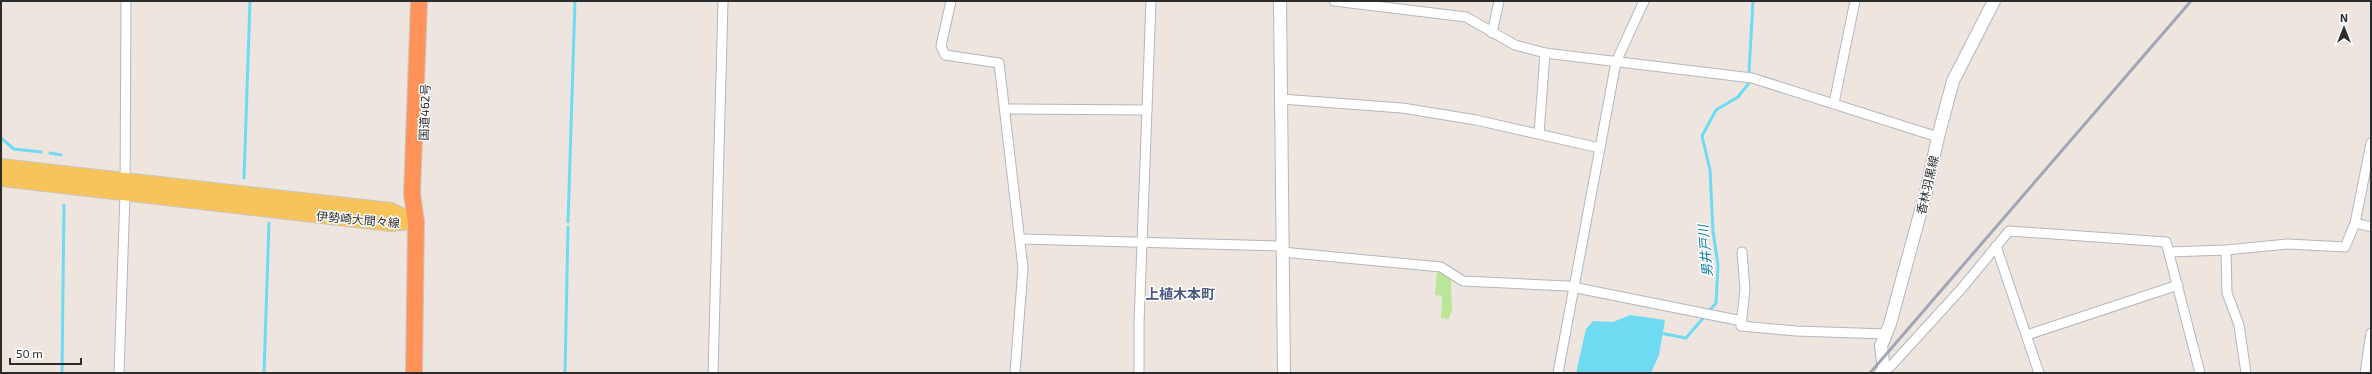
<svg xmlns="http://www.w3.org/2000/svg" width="2372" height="374" viewBox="0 0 2372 374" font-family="'Exo 2','Noto Sans JP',sans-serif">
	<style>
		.green { fill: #bae699 }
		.water { fill: #6edbf3 }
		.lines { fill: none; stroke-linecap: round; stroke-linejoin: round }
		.stream { stroke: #6edbf3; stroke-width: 3 }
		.street-casing { stroke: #b2b6c0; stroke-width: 11 }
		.secondary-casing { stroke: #b2b6c0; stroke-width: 14 }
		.primary-casing { stroke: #c8c8c8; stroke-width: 16 }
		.highway-casing { stroke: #c8c8c8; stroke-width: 18 }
		.street { stroke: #fff; stroke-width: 9 }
		.secondary { stroke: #fff; stroke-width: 12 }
		.primary { stroke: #f6c45b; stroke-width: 14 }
		.highway { stroke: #ff9258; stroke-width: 16 }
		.rail { stroke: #a0a5b7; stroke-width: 3 }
		.labels { text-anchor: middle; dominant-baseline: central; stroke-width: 3; stroke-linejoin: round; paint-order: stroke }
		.street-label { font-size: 12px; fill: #2c2c2c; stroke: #fff }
		.water-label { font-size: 13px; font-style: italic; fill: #097ca3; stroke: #fff }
		.quarter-label { font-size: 14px; font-weight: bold; fill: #4a587f; stroke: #fff }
	</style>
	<rect width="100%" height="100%" fill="#eee6de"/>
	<polygon class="green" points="1437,270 1451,278 1452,310 1449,319 1441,318 1442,296 1435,295"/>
	<polygon class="water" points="1630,315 1665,320 1659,355 1651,373 1576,373 1586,329 1593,321 1613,322"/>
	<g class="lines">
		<g class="stream">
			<polyline points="1749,72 1753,1"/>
			<polyline points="1,138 14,149 41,152"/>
			<polyline points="50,153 61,155"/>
			<polyline points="244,178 250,1"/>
			<polyline points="568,222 575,1"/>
			<polyline points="1660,333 1686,338 1716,303 1718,265 1713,231 1710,170 1702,136 1716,110 1738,97 1749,83"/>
			<polyline points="62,373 64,205"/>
			<polyline points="264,373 269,223"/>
			<polyline points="565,373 568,227"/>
		</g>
		<g class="street-casing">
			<g id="street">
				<polyline points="951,1 941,46 945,55 999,63 1023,268 1015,373"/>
				<polyline points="1334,1 1466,17 1515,45 1545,53 1752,78 1938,137"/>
				<polyline points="1492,33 1499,1"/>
				<polyline points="1281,99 1402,108 1476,120 1600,148"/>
				<polyline points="1834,103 1855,1"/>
				<polyline points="1005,109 1147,110"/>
				<polyline points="1539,134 1545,53"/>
				<polyline points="2355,223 2371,227"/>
				<polyline points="1020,239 1282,246"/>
				<polyline points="1996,246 2039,373"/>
				<polyline points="2226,250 2227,293 2239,325 2246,373"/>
				<polyline points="1282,252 1441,267 1463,281 1567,286 1742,321"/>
				<polyline points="1742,252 1745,289 1741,326 1796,331 1887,334"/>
				<polyline points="2170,252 2226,250 2288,244 2345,247 2355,223 2371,143"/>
				<polyline points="2027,335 2178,285"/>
				<polyline points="1884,370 1890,367 1962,288 2009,231 2166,242 2200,373"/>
				<polyline points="119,373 125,194 126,1"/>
				<polyline points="713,373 723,1"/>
				<polyline points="1139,373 1139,324 1151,1"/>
				<polyline points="1558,373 1616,62 1644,1"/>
				<polyline points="2365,373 2371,333"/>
			</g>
		</g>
		<g class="secondary-casing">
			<g id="secondary">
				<polyline points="1280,1 1284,373"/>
				<polyline points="1881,373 1884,370 1881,346 1890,324 1926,192 1938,137 1953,81 1994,1"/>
			</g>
		</g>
		<g class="primary-casing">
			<g id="primary">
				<polyline points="1,166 391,210 416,222"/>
				<polyline points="1,179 390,224 415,222"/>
			</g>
		</g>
		<g class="highway-casing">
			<polyline id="highway" points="414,373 416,222 412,194 419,1"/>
		</g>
		<use href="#street" class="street"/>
		<use href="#secondary" class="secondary"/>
		<use href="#primary" class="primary"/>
		<use href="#highway" class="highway"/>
		<polyline class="rail" points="1870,373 2191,1"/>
	</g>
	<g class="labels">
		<g class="street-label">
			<text transform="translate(424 112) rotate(-88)">国道462号</text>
			<text transform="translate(1927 185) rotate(-77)">香林羽黒線</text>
			<text transform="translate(358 219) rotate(5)">伊勢崎大間々線</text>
		</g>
		<g class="water-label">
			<text transform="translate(1705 251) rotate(-95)">男井戸川</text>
		</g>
		<g class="quarter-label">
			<text x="1180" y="293">上植木本町</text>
		</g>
	</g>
	<rect width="2372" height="374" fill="none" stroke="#2c2c2c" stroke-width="4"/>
	<g transform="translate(2344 28)" stroke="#ffffff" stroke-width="3" paint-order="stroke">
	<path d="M0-3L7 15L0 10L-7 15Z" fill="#2c2c2c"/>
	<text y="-6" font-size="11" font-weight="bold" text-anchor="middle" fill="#2c2c2c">N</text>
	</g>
	<path d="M10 358v6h71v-6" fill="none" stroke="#2c2c2c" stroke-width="2"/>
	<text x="16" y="358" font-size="12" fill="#2c2c2c" stroke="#ffffff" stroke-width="3" paint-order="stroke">50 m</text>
</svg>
